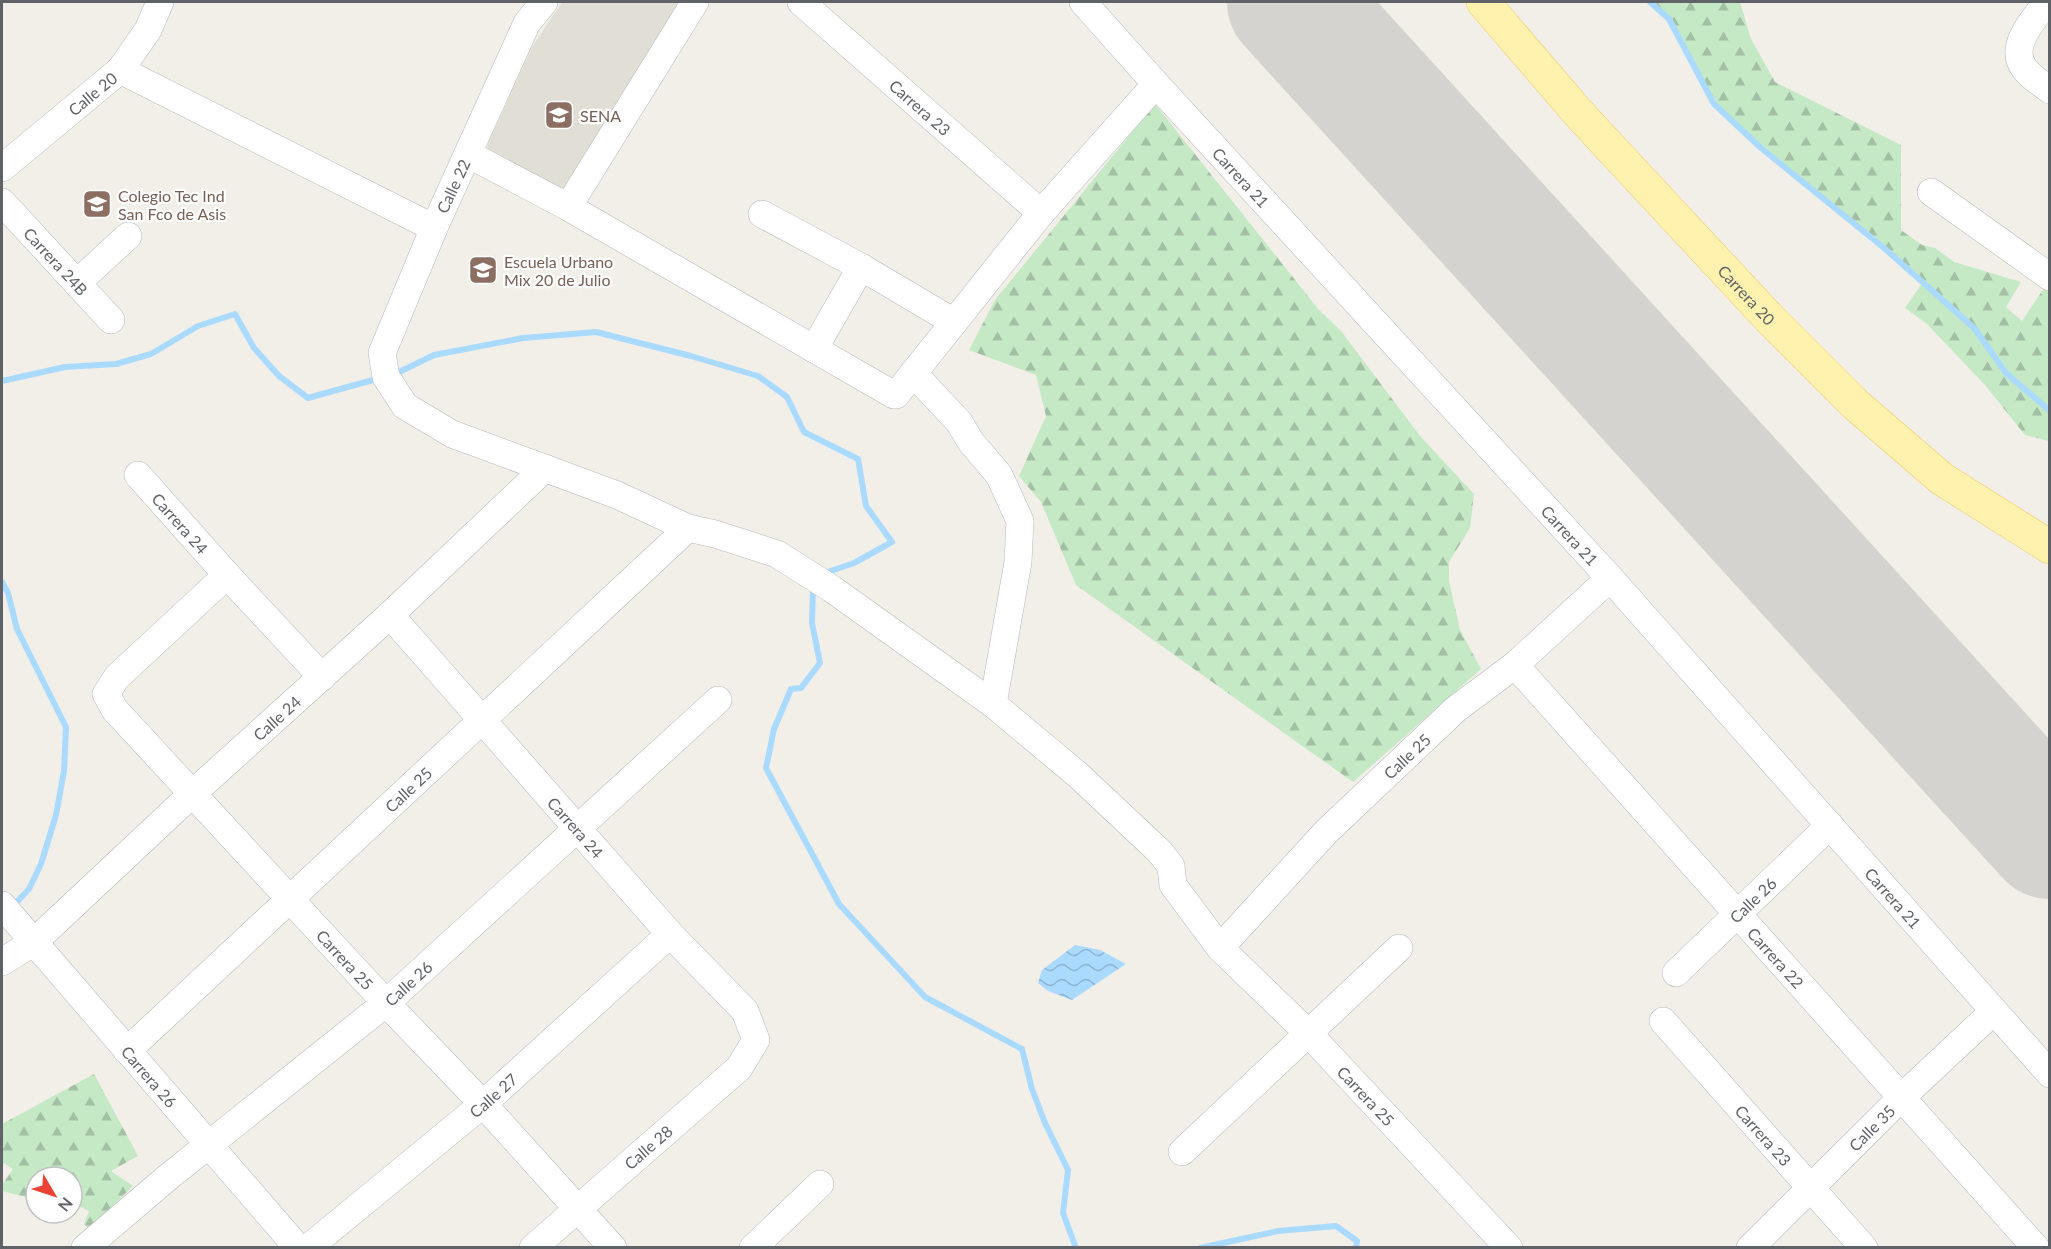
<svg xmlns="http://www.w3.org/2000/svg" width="2051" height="1249" viewBox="0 0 2051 1249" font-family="Lato,sans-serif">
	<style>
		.education { fill: #e1ded6 }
		.forest { fill: url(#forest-firs) }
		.water { fill: url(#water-waves) }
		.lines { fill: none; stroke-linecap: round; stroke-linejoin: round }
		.stream { stroke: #aadaff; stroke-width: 6 }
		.runway { stroke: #d4d3d0; stroke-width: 128 }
		.minor-casing { stroke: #b5b8bc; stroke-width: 28 }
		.major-casing { stroke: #f2c960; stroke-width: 34 }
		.minor { stroke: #fff; stroke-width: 27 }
		.major { stroke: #fff2af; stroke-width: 33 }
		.labels { text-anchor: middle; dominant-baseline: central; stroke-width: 4.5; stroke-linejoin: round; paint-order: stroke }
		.street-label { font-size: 16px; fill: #5f6368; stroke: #fff }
		.education-label { font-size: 16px; fill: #785e54; stroke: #fff; text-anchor: start }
	</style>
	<defs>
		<pattern id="forest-firs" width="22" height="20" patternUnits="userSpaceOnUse" patternTransform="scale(1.5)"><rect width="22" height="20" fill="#c5e8c5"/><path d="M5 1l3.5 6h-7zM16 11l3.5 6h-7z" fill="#a3c0a4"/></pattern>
		<pattern id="water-waves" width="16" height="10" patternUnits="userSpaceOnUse" patternTransform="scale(1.5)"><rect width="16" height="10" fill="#aadaff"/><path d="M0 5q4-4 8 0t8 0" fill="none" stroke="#8eb4d2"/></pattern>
	</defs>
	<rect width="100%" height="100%" fill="#f1efe8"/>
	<polygon class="education" points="562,2 689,2 567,194 487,152 488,143 532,47"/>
	<g class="forest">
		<polygon points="1648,2 1740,2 1751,39 1775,82 1901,145 1901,230 1922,245 1935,248 1954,262 2021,282 2006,307 2022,321 2044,288 2049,293 2050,360 2048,362 2050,364 2049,441 2025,435 1985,385 1927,324 1905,308 1923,282 1714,104 1688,56 1661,12"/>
		<polygon points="1155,104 1319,310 1341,331 1420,436 1474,494 1470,528 1449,562 1449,581 1460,630 1481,669 1353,782 1076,585 1041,502 1019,476 1046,416 1036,375 969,350 995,300"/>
		<polygon points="94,1074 138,1156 111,1171 133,1186 89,1229 84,1224 89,1211 72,1203 72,1177 36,1177 36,1196 29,1198 2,1191 2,1185 13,1169 4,1163 2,1166 2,1124"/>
	</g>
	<polygon class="water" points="1075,945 1100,950 1126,964 1072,1000 1048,991 1038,983 1042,970"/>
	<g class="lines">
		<g class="stream">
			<polyline points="1650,2 1669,19 1714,104 1761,148 1884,248 1936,294 1975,329 2006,373 2050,411"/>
			<polyline points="393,375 434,355 523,338 596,332 691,356 758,376 787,397 804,432 858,459 866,506 892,542 854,563 822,574"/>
			<polyline points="2,381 65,367 116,364 151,354 198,326 235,314 254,348 279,376 308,398 380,378"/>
			<polyline points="2,582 8,593 17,629 66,727 64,771 56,815 41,864 29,889 13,906"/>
			<polyline points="813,587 812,623 820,663 801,688 791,689 774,729 766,768 839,904 925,997 1022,1049 1032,1089 1045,1123 1068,1170 1063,1213 1076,1248"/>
			<polyline points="1200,1248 1278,1231 1336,1226 1357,1241 1356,1248"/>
		</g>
		<polyline class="runway" points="1291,2 2050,835"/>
		<g class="minor-casing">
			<g id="minor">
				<path id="s1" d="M544 2 527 23 434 228 382 353 386 377 405 406 452 434 617 495 688 528 715 534 777 554 832 589 993 704 1078 775 1159 851 1171 866 1173 885 1220 948 1309 1034 1509 1248"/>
				<path id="s2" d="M801 2 1041 213"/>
				<path id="s3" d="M1083 2 1156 84 1610 578 2050 1074"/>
				<path d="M2047 2C2034 19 2008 46 2024 68 2030 77 2041 83 2050 90"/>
				<polyline points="120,70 434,228"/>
				<polyline points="468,154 568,207 894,395 896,395 1041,213 1156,84"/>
				<path id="s4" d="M2 168 120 70 148 30 160 2"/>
				<polyline points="1931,192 2050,277"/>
				<path id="s5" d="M2 202 111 320"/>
				<polyline points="568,207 695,2"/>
				<polyline points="762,214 861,267 954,322"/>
				<polyline points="77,283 128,236"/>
				<polyline points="814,349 861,267"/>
				<polyline points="913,373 959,422 971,442 999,475 1020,521 1018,562 993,704"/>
				<path id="s6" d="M138 475 227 575 322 677"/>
				<path id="s7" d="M227 575 117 677 106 694 115 710 386 1003 483 1104 613 1248"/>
				<path id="s8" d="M390 615 670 934 745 1011 756 1040 739 1068 533 1248"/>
				<path id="s9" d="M1515 665 2036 1248"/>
				<path id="s10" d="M2 905 298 1248"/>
				<path id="s11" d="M1220 948 1326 832 1456 709 1515 665 1610 578"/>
				<path id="s12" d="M2 962 34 942 193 793 390 615 545 468"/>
				<path id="s13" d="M1676 973 1830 825"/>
				<path id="s14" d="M1663 1021 1864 1248"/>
				<path id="s15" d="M127 1051 688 528"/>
				<polyline points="1182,1152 1399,948"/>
				<path id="s16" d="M85 1248 167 1178 386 1003 718 700"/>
				<path id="s17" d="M308 1248 483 1104 670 934"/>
				<polyline points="753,1248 820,1184"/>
				<path id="s18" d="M1750 1248 1901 1098 1994 1011"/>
			</g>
		</g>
		<g class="major-casing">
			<g id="major">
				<path id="s19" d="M1483 2 1581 116 1769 318 1855 404 1942 479 2050 547"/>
			</g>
		</g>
		<use href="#minor" class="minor"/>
		<use href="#major" class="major"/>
	</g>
	<defs>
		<g id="university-square" transform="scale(1.5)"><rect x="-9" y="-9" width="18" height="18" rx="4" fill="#8d6e63" stroke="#fff"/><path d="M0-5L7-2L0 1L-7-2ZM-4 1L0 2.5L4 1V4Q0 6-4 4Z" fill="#fff"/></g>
		<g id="school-square" transform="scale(1.5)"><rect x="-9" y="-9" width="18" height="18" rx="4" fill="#8d6e63" stroke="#fff"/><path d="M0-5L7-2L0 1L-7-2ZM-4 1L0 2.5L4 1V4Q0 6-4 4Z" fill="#fff"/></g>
	</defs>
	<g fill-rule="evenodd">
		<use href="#university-square" x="559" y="115"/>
		<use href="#school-square" x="97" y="204"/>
		<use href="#school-square" x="483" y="270"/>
	</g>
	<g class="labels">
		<g class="street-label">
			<text stroke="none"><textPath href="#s4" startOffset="117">Calle 20</textPath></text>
			<text stroke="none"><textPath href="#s2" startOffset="159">Carrera 23</textPath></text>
			<text stroke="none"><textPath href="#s3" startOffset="236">Carrera 21</textPath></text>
			<text transform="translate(453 186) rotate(-65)">Calle 22</text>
			<text stroke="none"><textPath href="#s5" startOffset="80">Carrera 24B</textPath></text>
			<text stroke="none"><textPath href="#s19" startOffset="394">Carrera 20</textPath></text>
			<text stroke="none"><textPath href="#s6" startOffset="64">Carrera 24</textPath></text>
			<text stroke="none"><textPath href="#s3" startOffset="722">Carrera 21</textPath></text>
			<text stroke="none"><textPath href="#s12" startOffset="368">Calle 24</textPath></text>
			<text stroke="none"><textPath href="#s11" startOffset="268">Calle 25</textPath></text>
			<text stroke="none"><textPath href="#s15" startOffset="384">Calle 25</textPath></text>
			<text stroke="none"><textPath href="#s8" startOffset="282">Carrera 24</textPath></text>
			<text stroke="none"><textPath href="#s3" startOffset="1208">Carrera 21</textPath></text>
			<text stroke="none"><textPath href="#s13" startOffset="106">Calle 26</textPath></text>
			<text stroke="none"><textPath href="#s9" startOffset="392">Carrera 22</textPath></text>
			<text stroke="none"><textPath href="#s7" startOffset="528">Carrera 25</textPath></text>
			<text stroke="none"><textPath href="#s16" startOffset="418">Calle 26</textPath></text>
			<text stroke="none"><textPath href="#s10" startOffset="226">Carrera 26</textPath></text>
			<text stroke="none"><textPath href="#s17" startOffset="240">Calle 27</textPath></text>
			<text stroke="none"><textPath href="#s1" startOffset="1658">Carrera 25</textPath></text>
			<text stroke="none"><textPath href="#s18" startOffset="171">Calle 35</textPath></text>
			<text stroke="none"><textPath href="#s14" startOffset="152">Carrera 23</textPath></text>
			<text transform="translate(648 1147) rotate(-41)">Calle 28</text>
		</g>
		<g class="education-label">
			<text x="580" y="115">SENA</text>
			<text x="118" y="195">Colegio Tec Ind<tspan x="118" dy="18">San Fco de Asis</tspan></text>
			<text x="504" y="261">Escuela Urbano<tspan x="504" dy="18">Mix 20 de Julio</tspan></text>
		</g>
	</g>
	<rect width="2051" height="1249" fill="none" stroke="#5f6368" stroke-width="6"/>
	<g transform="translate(54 1195) rotate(129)"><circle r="28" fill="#ffffff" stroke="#bfc1c3" stroke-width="1.5"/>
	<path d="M0-4.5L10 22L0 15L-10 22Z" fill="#ea4335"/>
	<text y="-9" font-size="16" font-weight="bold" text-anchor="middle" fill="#5f6368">N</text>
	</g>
</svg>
